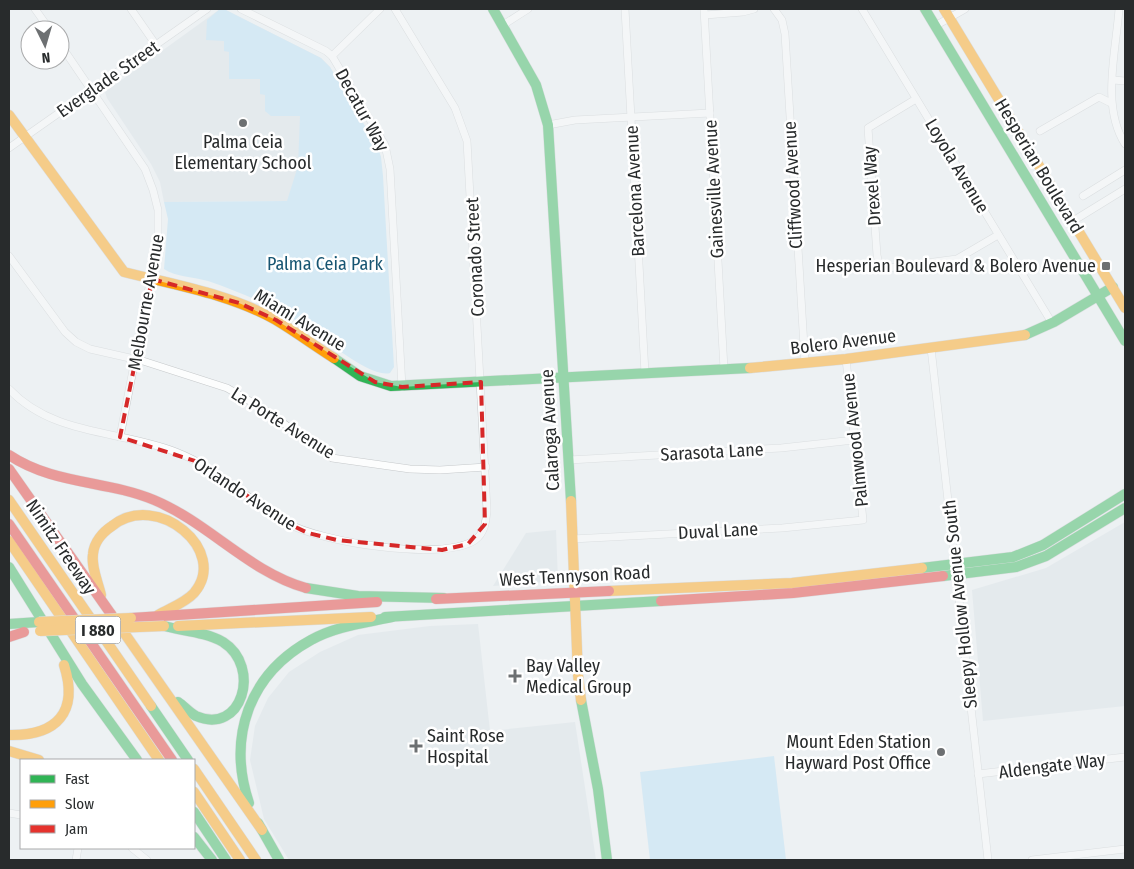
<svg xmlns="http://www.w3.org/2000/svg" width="1134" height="869" viewBox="0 0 1134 869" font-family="'Fira Sans Condensed',sans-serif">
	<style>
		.built { fill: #d9e2e7 }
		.green { fill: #b9e0f5 }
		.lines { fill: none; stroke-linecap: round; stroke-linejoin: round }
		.street-casing { stroke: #c6c9cb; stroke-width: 8 }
		.fast-casing { stroke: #c6c9cb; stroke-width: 11 }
		.slow-casing { stroke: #c6c9cb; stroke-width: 11 }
		.jam-casing { stroke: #c6c9cb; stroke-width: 11 }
		.street { stroke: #fcfdfd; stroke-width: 7 }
		.fast { stroke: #30b455; stroke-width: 10 }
		.slow { stroke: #ff9f0a; stroke-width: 10 }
		.jam { stroke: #e5322d; stroke-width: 10 }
		.slow-bridge-casing { stroke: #c6c9cb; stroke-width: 11; stroke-linecap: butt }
		.slow-bridge { stroke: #ff9f0a; stroke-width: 10 }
		.marked { fill: none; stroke: #d62828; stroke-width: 4; stroke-dasharray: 10 6; stroke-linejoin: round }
		.poi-dot { fill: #6d7072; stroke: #fff; stroke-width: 2 }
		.labels { text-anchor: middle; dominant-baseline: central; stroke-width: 5; stroke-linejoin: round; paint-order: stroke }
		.shield { fill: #fff; stroke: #686b6b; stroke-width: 1 }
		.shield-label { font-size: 16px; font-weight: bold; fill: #282b2c }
		.street-label { font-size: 18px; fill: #282b2c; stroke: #fff }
		.poi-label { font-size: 18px; fill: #282b2c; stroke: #fff; text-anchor: end }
		.park-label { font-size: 18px; fill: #175572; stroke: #fff }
	</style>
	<rect width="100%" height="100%" fill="#edf1f3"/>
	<g class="built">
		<polygon points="220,9 224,9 321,58 330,67 381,157 287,201 164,202 160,182 151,164 107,98 105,92"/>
		<polygon points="1125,522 1125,706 983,721 972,590 1046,568"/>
		<polygon points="556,530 558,581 493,586 526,533"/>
		<polygon points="478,624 490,731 575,722 596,860 289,860 264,819 250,760 255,726 268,698 289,672 320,652 358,635 430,626"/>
	</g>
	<g class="green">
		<path d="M220 9H224L321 58 330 67 378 148 381 157 383 176 394 367 390 373C370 379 318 333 299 322 270 305 240 292 208 281 194 277 176 277 164 269L168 219 164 202 287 201 298 166 300 116H271L265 111V95L260 94V79H229V52L224 51V41L206 40 207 20Z"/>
		<polygon points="774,756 786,860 650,860 640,772"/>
	</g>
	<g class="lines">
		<g class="street-casing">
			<g id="street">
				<polyline points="35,9 50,30"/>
				<polyline points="131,9 156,45"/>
				<polyline points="241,9 326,51 332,56 385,145 390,169 402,387"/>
				<polyline points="625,9 645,373"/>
				<polyline points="704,9 724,369"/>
				<polyline points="774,9 782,20 785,34 805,363"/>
				<polyline points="862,9 1052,323"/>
				<path d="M1119 9C1116 52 1101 106 1125 144"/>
				<polyline points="705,15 743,12 754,9"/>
				<polyline points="503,25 528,9"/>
				<polyline points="935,26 965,9"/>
				<polyline points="60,44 145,169 153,190 158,210 158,241 120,437"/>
				<polyline points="332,56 380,9"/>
				<polyline points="1113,80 1125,81"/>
				<polyline points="916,99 868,128 877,255 880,269 957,259 998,235"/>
				<polyline points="548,125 575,120 710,113"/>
				<polyline points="1040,131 1099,97 1111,103"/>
				<polyline points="9,148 207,9"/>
				<polyline points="1083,196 1125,170"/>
				<polyline points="1073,221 1125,189"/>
				<polyline points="9,256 65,332 76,342 90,349 143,361 227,388 262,408 332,458 410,469 440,470 486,467"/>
				<polyline points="931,348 988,860"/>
				<path d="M9 389C53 436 119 430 176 452 218 468 249 501 287 523 320 542 443 562 475 540 485 533 486 521 487 510L467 141 455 108 395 9"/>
				<polyline points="569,460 781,448 854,440"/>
				<polyline points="572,539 782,528 863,520 846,359"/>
				<polyline points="978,774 1125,757"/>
				<polyline points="9,813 21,815"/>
				<polyline points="132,848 147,860"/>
				<polyline points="76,860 78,848"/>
				<polyline points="1032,860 1125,849"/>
			</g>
		</g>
		<g class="fast-casing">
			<g id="fast">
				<polyline points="493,9 536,85 548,125 571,501"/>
				<polyline points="925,9 1125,341"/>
				<polyline points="1025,335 1054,322 1113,287"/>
				<polyline points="334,358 360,376 391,386 750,368"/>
				<polyline points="9,567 82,684 137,760"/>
				<polyline points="922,568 1013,557 1043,545 1125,494"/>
				<polyline points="943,576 1016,567 1046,556 1125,508"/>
				<polyline points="306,588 358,596 444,598"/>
				<polyline points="385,617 661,601"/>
				<polyline points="9,624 39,622"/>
				<path d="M164 626C183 631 206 632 223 642 262 667 242 736 196 716 190 713 184 706 178 702"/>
				<polyline points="581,700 598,789 607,860"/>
				<polyline points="151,706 188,760"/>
				<path d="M249 803C227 737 249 674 311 640 336 626 365 623 392 617"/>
				<polyline points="194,812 226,860"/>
				<polyline points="258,823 279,860"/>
				<polyline points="194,837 212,860"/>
			</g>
		</g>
		<g class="slow-casing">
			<g id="slow">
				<polyline points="944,9 1125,308"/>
				<path d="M9 115 124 272C175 285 230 294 276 320 296 332 315 346 334 358"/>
				<polyline points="750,368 846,359 1025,335"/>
				<polyline points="9,500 151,706"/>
				<polyline points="571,501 578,675 581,700"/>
				<polyline points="9,541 159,760"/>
				<polyline points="609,591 792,583 922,568"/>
				<path d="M101 595C98 582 91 567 93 554 94 542 103 532 112 526 157 490 230 551 194 593 185 603 170 608 158 615"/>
				<polyline points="111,614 262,830"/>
				<polyline points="178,626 371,617"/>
				<path d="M9 735C57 736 79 712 64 665"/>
				<polyline points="9,751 39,760"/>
				<polyline points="194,769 256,860"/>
				<polyline points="194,792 240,860"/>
			</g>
		</g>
		<g class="jam-casing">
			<g id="jam">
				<path d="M9 455C54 485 106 480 154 500 209 523 249 572 306 588"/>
				<polyline points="9,469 111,614"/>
				<polyline points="9,524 172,760"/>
				<polyline points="436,599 609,591"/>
				<polyline points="661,601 793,593 943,576"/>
				<polyline points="131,618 377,602"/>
				<polyline points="9,637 24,632"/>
			</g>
		</g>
		<use href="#street" class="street"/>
		<use href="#fast" class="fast"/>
		<use href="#slow" class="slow"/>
		<use href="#jam" class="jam"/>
		<g class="slow-bridge-casing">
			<g id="slow-bridge">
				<polyline points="39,622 131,618"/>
				<polyline points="40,631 164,626"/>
			</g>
		</g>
		<use href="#slow-bridge" class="slow-bridge"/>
	</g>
	<path d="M0 0H1134V869H0ZM152 279 239 303 276 320 375 382 402 387 481 382 485 524 468 544 442 550 337 540 308 533 287 523 198 462 120 437Z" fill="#edf1f3" fill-opacity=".55" fill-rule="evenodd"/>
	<path class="marked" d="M152 279 239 303 276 320 375 382 402 387 481 382 485 524 468 544 442 550 337 540 308 533 287 523 198 462 120 437Z"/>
	<g class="poi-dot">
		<circle cx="243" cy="123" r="5"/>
		<rect x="1101" y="261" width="10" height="10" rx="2.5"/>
		<path d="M512.5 668.5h5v5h5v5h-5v5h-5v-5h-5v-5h5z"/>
		<path d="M413.5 738.5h5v5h5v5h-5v5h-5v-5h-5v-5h5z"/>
		<circle cx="941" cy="752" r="5"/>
	</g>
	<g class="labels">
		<rect class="shield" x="75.5" y="616.5" width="45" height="27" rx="4"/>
		<g class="shield-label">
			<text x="98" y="630">I 880</text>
		</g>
		<g class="street-label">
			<text transform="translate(108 79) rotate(-35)">Everglade Street</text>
			<text transform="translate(362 110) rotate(61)">Decatur Way</text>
			<text transform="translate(957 166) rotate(59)">Loyola Avenue</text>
			<text transform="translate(1039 166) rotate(59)">Hesperian Boulevard</text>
			<text transform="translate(793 185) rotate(-93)">Cliffwood Avenue</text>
			<text transform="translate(872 186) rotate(-94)">Drexel Way</text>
			<text transform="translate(714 189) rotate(-93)">Gainesville Avenue</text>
			<text transform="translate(635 191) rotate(-93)">Barcelona Avenue</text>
			<text transform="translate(475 257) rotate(-93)">Coronado Street</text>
			<text transform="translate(146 302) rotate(-80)">Melbourne Avenue</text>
			<text transform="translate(300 320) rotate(31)">Miami Avenue</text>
			<text transform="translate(843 342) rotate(-7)">Bolero Avenue</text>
			<text transform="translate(283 423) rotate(32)">La Porte Avenue</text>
			<text transform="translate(550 430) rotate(-93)">Calaroga Avenue</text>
			<text transform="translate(855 440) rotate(-96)">Palmwood Avenue</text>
			<text transform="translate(712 452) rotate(-3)">Sarasota Lane</text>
			<text transform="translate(245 494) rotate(33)">Orlando Avenue</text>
			<text transform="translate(718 531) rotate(-3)">Duval Lane</text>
			<text transform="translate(61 547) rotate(56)">Nimitz Freeway</text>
			<text transform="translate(575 576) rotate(-3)">West Tennyson Road</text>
			<text transform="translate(960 604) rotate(-96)">Sleepy Hollow Avenue South</text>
			<text transform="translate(1052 766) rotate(-7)">Aldengate Way</text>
		</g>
		<g class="poi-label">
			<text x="243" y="142" text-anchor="middle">Palma Ceia<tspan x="243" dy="21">Elementary School</tspan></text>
			<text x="1096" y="266">Hesperian Boulevard &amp; Bolero Avenue</text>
			<text x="526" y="666" text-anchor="start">Bay Valley<tspan x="526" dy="21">Medical Group</tspan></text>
			<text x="427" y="736" text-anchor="start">Saint Rose<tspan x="427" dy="21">Hospital</tspan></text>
			<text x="931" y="742">Mount Eden Station<tspan x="931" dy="21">Hayward Post Office</tspan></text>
		</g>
		<g class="park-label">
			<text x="325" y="264">Palma Ceia Park</text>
		</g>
	</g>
	<rect width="1134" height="869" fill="none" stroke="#282b2c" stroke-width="20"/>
	<rect x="20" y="759" width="175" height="90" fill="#ffffff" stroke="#a9aaab"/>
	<rect x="30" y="775" width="25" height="8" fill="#30b455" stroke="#a9aaab"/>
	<text x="65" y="784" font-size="15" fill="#282b2c">Fast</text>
	<rect x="30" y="800" width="25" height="8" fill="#ff9f0a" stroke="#a9aaab"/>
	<text x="65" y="809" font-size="15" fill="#282b2c">Slow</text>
	<rect x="30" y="825" width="25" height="8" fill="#e5322d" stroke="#a9aaab"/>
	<text x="65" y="834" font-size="15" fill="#282b2c">Jam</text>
	<g transform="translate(45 45) rotate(175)"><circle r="24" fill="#ffffff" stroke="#a9aaab"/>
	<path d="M0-4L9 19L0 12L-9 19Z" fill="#6d7072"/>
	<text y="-8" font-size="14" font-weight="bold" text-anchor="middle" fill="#282b2c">N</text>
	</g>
</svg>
